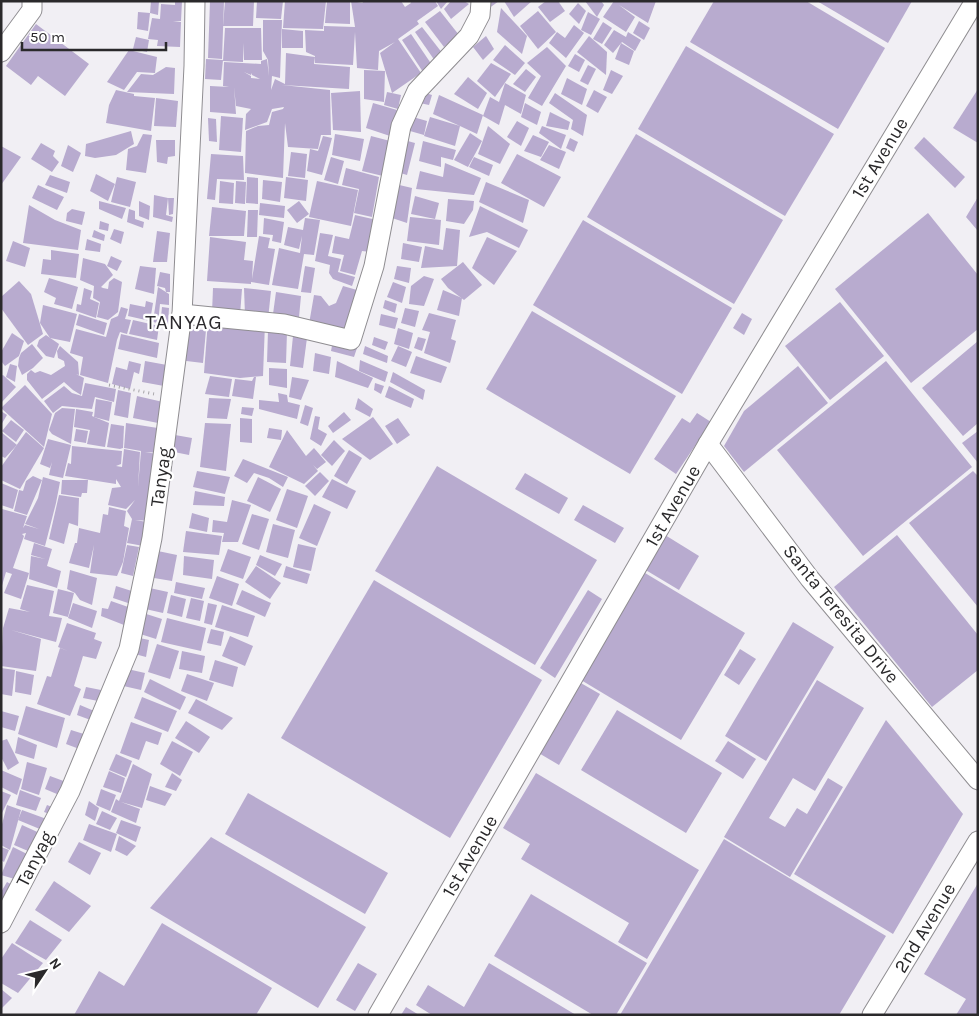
<svg xmlns="http://www.w3.org/2000/svg" width="979" height="1016" viewBox="0 0 979 1016" font-family="Karla,sans-serif">
	<style>
		.building { fill: #b8abcf; fill-rule: evenodd }
		.lines { fill: none; stroke-linecap: round; stroke-linejoin: round }
		.minor-casing { stroke: #8f8d91; stroke-width: 21 }
		.path { stroke: #a5a3a7; stroke-width: 3; stroke-dasharray: 1 4; stroke-linecap: butt }
		.minor { stroke: #fff; stroke-width: 19 }
		.labels { text-anchor: middle; dominant-baseline: central; stroke-width: 4.5; stroke-linejoin: round; paint-order: stroke }
		.street-label { font-size: 19px; fill: #2a292b; stroke: #fff }
		.quarter-label { font-size: 21px; letter-spacing: 1px; fill: #2c2a2e; stroke: #fff }
	</style>
	<rect width="100%" height="100%" fill="#f1eff4"/>
	<g class="building">
		<polygon points="151,1 159,1 158,15 150,13"/>
		<polygon points="175,1 182,1 181,21 173,21 181,22 180,47 157,46 158,40 148,39 152,18 160,19 161,4 175,5"/>
		<polygon points="210,1 224,1 222,59 208,58"/>
		<polygon points="225,1 254,1 253,26 223,26"/>
		<polygon points="257,1 283,1 281,19 256,18"/>
		<polygon points="285,1 326,1 323,29 283,28"/>
		<polygon points="327,1 350,1 350,24 325,23"/>
		<polygon points="351,1 363,3 362,1 401,1 405,7 411,3 410,1 435,1 438,6 417,21 419,24 398,39 421,73 392,93 380,53 395,42 379,51 378,70 357,68 355,32 353,65 315,63 315,54 315,56 306,52 305,30 324,31 324,26 355,27"/>
		<polygon points="436,1 448,1 441,9"/>
		<polygon points="451,1 464,1 469,4 451,19 444,9"/>
		<polygon points="487,1 499,1 488,9"/>
		<polygon points="504,1 532,1 514,17"/>
		<polygon points="546,1 558,1 565,11 550,22 538,7"/>
		<polygon points="585,1 601,1 604,5 597,17"/>
		<polygon points="614,1 656,1 648,23 619,5 635,17 626,32 603,17"/>
		<polygon points="714,1 806,1 885,48 838,129 690,42"/>
		<polygon points="817,1 912,1 888,43"/>
		<polygon points="578,3 586,11 579,24 569,14"/>
		<polygon points="501,8 527,36 522,54 497,32"/>
		<polygon points="440,11 459,35 444,47 425,22"/>
		<polygon points="538,11 556,32 538,49 520,26"/>
		<polygon points="138,12 150,13 148,31 137,29"/>
		<polygon points="588,12 600,19 591,35 581,30"/>
		<path d="M263 20H282L280 78 272 76 271 90 275 79 285 84 286 53 315 57 314 64 350 67 349 89 282 85 330 90 331 135H321L318 149 288 147 285 123 283 178 245 173 246 131 258 126 269 125 272 112 283 109 284 107 272 109 267 122 245 130 246 114 251 109 236 106 234 87 236 114 210 112V86L229 87 223 86 224 62 261 64V61L267 59 269 76 268 60 263 51ZM244 72 251 75 252 73V75L260 79 251 78V103V76Z"/>
		<polygon points="639,21 650,28 644,40 633,33"/>
		<polygon points="603,22 612,28 602,44 593,39"/>
		<polygon points="36,24 89,64 65,96 38,76 31,85 6,66"/>
		<polygon points="574,25 584,33 566,58 549,43 557,32 565,38"/>
		<polygon points="422,27 443,54 435,61 415,32"/>
		<polygon points="225,28 261,28 262,60 244,60 243,43 243,62 223,61"/>
		<polygon points="282,29 303,31 303,48 282,48"/>
		<polygon points="614,30 626,37 628,32 641,40 635,51 622,42 613,53 604,45"/>
		<polygon points="411,34 432,65 423,72 402,40"/>
		<polygon points="486,36 494,49 483,60 473,47"/>
		<polygon points="589,36 607,52 606,75 577,52"/>
		<polygon points="136,37 149,40 147,52 133,49"/>
		<polygon points="621,43 634,51 629,65 615,59"/>
		<polygon points="505,45 525,63 515,75 493,60"/>
		<polygon points="686,46 834,134 785,216 638,129"/>
		<polygon points="547,47 566,66 542,106 528,98 541,76 527,63"/>
		<polygon points="129,50 157,57 155,73 137,72 124,90 107,82"/>
		<polygon points="575,54 585,60 579,72 568,66"/>
		<polygon points="206,59 223,60 221,80 205,79"/>
		<polygon points="491,63 511,74 495,97 477,81"/>
		<polygon points="588,65 596,69 588,85 580,81"/>
		<polygon points="166,67 175,68 174,94 127,92 141,74 153,75"/>
		<polygon points="526,69 536,77 525,92 513,84"/>
		<polygon points="364,70 385,71 384,102 364,99"/>
		<polygon points="611,70 623,76 612,94 603,90"/>
		<polygon points="468,77 487,93 478,109 454,94"/>
		<polygon points="567,78 587,89 582,105 561,94"/>
		<polygon points="505,83 526,95 521,114 505,105 499,125 483,116 490,97 499,102"/>
		<polygon points="978,89 978,143 953,128"/>
		<polygon points="116,90 134,94 134,96 155,98 151,131 106,123 109,105"/>
		<polygon points="594,90 607,97 598,113 586,106"/>
		<polygon points="360,91 361,132 333,130 331,93"/>
		<polygon points="419,91 432,95 429,105 415,102"/>
		<polygon points="387,92 401,95 398,109 384,105"/>
		<polygon points="555,93 587,115 583,136 571,129 573,120 549,103"/>
		<polygon points="439,95 483,115 477,134 460,126 455,146 424,136 430,117 460,126 433,114"/>
		<polygon points="156,98 178,101 176,127 154,126"/>
		<polygon points="373,103 397,110 390,136 366,128"/>
		<polygon points="525,103 541,112 537,125 521,117"/>
		<polygon points="550,112 570,122 568,130 546,126"/>
		<polygon points="406,115 427,121 424,135 403,129"/>
		<polygon points="221,116 243,118 241,152 219,150"/>
		<polygon points="208,118 216,119 217,142 209,141"/>
		<polygon points="517,121 529,128 521,146 507,137"/>
		<polygon points="488,126 510,144 500,164 478,154"/>
		<polygon points="542,126 566,135 561,149 539,133"/>
		<polygon points="131,131 134,144 116,155 95,158 85,156 86,144"/>
		<polygon points="470,133 482,141 468,167 454,160"/>
		<polygon points="143,134 152,135 146,173 126,170 128,149 137,146"/>
		<polygon points="335,134 364,139 360,161 332,155"/>
		<polygon points="636,134 783,220 734,304 587,217"/>
		<polygon points="533,135 549,142 541,157 524,151"/>
		<polygon points="323,136 332,138 322,175 307,171 310,149 318,151"/>
		<polygon points="371,136 394,142 387,177 362,171"/>
		<polygon points="924,137 965,177 955,188 914,148"/>
		<polygon points="570,138 578,142 574,152 566,148"/>
		<polygon points="156,140 175,140 175,156 168,157 167,164 157,162"/>
		<polygon points="404,140 415,143 407,175 397,172"/>
		<polygon points="423,141 456,150 453,160 441,157 441,167 419,161"/>
		<polygon points="41,143 55,151 53,156 59,162 52,172 31,159"/>
		<polygon points="68,145 81,153 73,172 61,166"/>
		<polygon points="549,145 566,152 559,169 540,160"/>
		<polygon points="1,146 21,157 1,185"/>
		<polygon points="291,152 307,154 305,178 288,176"/>
		<polygon points="211,154 243,156 244,180 217,179 215,200 207,199"/>
		<polygon points="517,154 561,177 544,207 501,183"/>
		<polygon points="331,157 344,161 338,184 324,180"/>
		<polygon points="474,157 493,165 489,176 469,167"/>
		<polygon points="445,163 481,178 474,195 416,189 420,171 443,177"/>
		<polygon points="346,168 379,177 372,217 354,213 359,189 342,185"/>
		<polygon points="96,174 115,184 108,201 90,191"/>
		<polygon points="50,175 70,182 67,193 45,185"/>
		<polygon points="117,177 136,182 130,207 111,202"/>
		<polygon points="247,177 258,178 258,204 246,203"/>
		<polygon points="286,177 308,180 306,201 284,198"/>
		<polygon points="263,180 282,182 280,202 262,199"/>
		<polygon points="220,181 234,183 233,204 219,203"/>
		<polygon points="236,181 246,182 245,204 235,203"/>
		<polygon points="317,181 358,190 351,226 309,217"/>
		<polygon points="486,182 529,200 523,223 479,202"/>
		<polygon points="395,184 412,188 407,223 389,217"/>
		<polygon points="38,185 64,197 57,210 32,198"/>
		<polygon points="154,195 168,198 166,215 173,217 172,222 153,217"/>
		<polygon points="415,196 439,203 435,219 411,214"/>
		<polygon points="978,197 978,231 966,217"/>
		<polygon points="168,198 174,198 173,214 169,215"/>
		<polygon points="448,199 474,201 473,210 464,224 446,221"/>
		<polygon points="99,201 126,208 122,219 99,209"/>
		<polygon points="139,201 150,206 149,220 139,216"/>
		<polygon points="299,201 309,214 297,223 287,210"/>
		<polygon points="260,203 285,206 284,218 259,215"/>
		<polygon points="29,205 55,220 81,230 78,250 23,243"/>
		<polygon points="480,206 528,230 519,248 487,232 469,237"/>
		<polygon points="212,207 246,211 244,236 209,236"/>
		<polygon points="72,209 85,212 82,225 66,221 67,213"/>
		<polygon points="129,209 135,211 135,219 144,222 143,228 127,222"/>
		<polygon points="248,210 258,210 257,237 247,237"/>
		<polygon points="928,213 978,275 978,329 911,383 835,289"/>
		<polygon points="355,215 377,220 370,252 362,251 355,275 340,271 344,255 332,253 335,236 349,239"/>
		<polygon points="410,217 441,220 439,245 407,241"/>
		<polygon points="264,218 284,222 281,243 272,241 273,235 263,234"/>
		<polygon points="305,218 320,220 314,255 304,254 298,289 272,285 279,248 300,253 302,236 299,249 284,245 288,227 303,230"/>
		<polygon points="583,220 732,308 682,394 533,305"/>
		<polygon points="100,221 109,224 108,231 99,229"/>
		<polygon points="446,228 460,230 457,266 421,268 425,246 443,250"/>
		<polygon points="114,229 124,232 121,244 110,239"/>
		<polygon points="94,230 105,235 104,241 92,237"/>
		<polygon points="157,231 170,233 167,262 153,262"/>
		<polygon points="320,233 333,235 328,256 341,259 338,272 355,277 352,286 333,279 329,273 330,265 315,261"/>
		<polygon points="259,236 270,238 268,248 275,249 269,285 251,282 251,284 207,281 210,237 246,242 244,260 253,261 252,279"/>
		<polygon points="487,237 517,251 494,285 472,268"/>
		<polygon points="87,239 101,244 100,252 85,250"/>
		<polygon points="13,241 30,248 25,267 6,261"/>
		<polygon points="403,243 422,247 419,262 401,259"/>
		<polygon points="51,250 79,254 76,278 41,274 43,259 51,260"/>
		<polygon points="111,256 122,261 117,271 107,266"/>
		<polygon points="83,258 105,264 113,275 101,287 103,288 108,289 109,282 114,278 122,282 118,312 108,320 97,317 100,302 93,298 94,286 80,280"/>
		<polygon points="463,262 482,285 464,300 448,288 441,279"/>
		<polygon points="140,266 156,268 154,294 135,289"/>
		<polygon points="305,266 315,268 311,293 301,292"/>
		<polygon points="397,266 411,268 409,283 394,279"/>
		<polygon points="160,272 170,274 170,292 166,292 165,288 157,286"/>
		<polygon points="424,276 434,279 424,306 409,304 411,286"/>
		<polygon points="49,278 78,287 72,309 54,304 56,298 44,292"/>
		<polygon points="19,281 31,294 43,334 28,345 1,308 1,297"/>
		<polygon points="393,282 406,287 402,303 387,297"/>
		<polygon points="343,286 357,290 342,335 309,324 314,295 321,296 329,306 336,303"/>
		<polygon points="158,287 169,294 169,305 160,304 158,323 153,322"/>
		<polygon points="84,288 92,291 90,299 99,303 96,318 76,311 77,304 81,305"/>
		<polygon points="213,288 242,289 240,315 212,313"/>
		<polygon points="244,288 271,291 268,319 245,315"/>
		<polygon points="443,290 462,298 459,316 437,310"/>
		<polygon points="276,292 301,296 299,317 273,314"/>
		<polygon points="385,300 397,304 395,313 383,308"/>
		<polygon points="146,301 153,303 150,321 128,316 130,304 145,307"/>
		<polygon points="840,302 884,356 830,400 785,346"/>
		<polygon points="43,305 77,314 70,342 50,338 40,323"/>
		<polygon points="121,307 128,309 125,319 131,320 127,334 120,332 117,340 108,383 80,375 83,357 70,353 76,329 106,337 111,319 118,316"/>
		<polygon points="162,307 169,308 168,325 160,327"/>
		<polygon points="405,308 419,311 415,327 401,323"/>
		<polygon points="532,311 676,396 630,474 486,389"/>
		<polygon points="429,313 456,320 451,339 456,341 450,363 424,353 430,332 422,330"/>
		<polygon points="742,313 752,319 744,335 733,328"/>
		<polygon points="79,314 107,323 104,335 76,325"/>
		<polygon points="381,314 398,318 395,329 379,325"/>
		<polygon points="133,320 159,326 157,340 129,334"/>
		<polygon points="208,320 265,323 263,376 240,378 204,373"/>
		<polygon points="398,328 413,333 409,349 394,344"/>
		<polygon points="183,329 206,330 203,363 178,360"/>
		<polygon points="268,331 287,332 286,363 267,362"/>
		<polygon points="12,333 24,341 19,356 5,366 1,361 1,352"/>
		<polygon points="121,334 159,343 157,358 118,349"/>
		<polygon points="46,335 59,344 54,358 46,356 37,346 39,340"/>
		<polygon points="293,336 307,338 303,368 290,366"/>
		<polygon points="374,337 388,342 385,350 372,345"/>
		<polygon points="418,337 426,339 422,351 414,348"/>
		<polygon points="333,340 358,345 354,357 331,351"/>
		<polygon points="978,341 978,423 963,436 922,388"/>
		<polygon points="32,344 43,358 33,368 22,375 18,366 19,358 21,353"/>
		<polygon points="60,346 78,362 79,375 76,374 84,378 81,395 73,390 64,382 42,399 27,380 27,374 31,370 35,373 40,371 51,375 65,366 64,361 58,358 57,351"/>
		<polygon points="365,346 388,356 387,363 363,354"/>
		<polygon points="398,346 412,352 406,367 391,361"/>
		<polygon points="315,353 331,357 329,374 313,371"/>
		<polygon points="416,356 447,367 441,383 410,373"/>
		<polygon points="360,360 388,372 385,382 359,371"/>
		<polygon points="129,361 141,364 139,374 134,372 130,389 112,384 116,367 127,370"/>
		<polygon points="145,361 167,365 164,386 142,382"/>
		<polygon points="337,361 373,378 368,388 335,377"/>
		<polygon points="886,361 972,467 863,556 777,450"/>
		<polygon points="10,364 17,366 15,382 6,377"/>
		<polygon points="798,366 828,403 744,472 724,446 744,411"/>
		<polygon points="269,368 287,369 287,388 269,385"/>
		<polygon points="393,372 425,390 423,400 390,382"/>
		<polygon points="3,375 16,387 1,403 1,376"/>
		<polygon points="210,376 232,379 229,397 205,394"/>
		<polygon points="254,377 256,377 253,399 232,396 235,379 252,381"/>
		<polygon points="292,377 309,380 301,400 289,397"/>
		<polygon points="85,383 116,389 114,402 95,397 92,409 62,406 53,413 44,401 64,386 72,393 82,396"/>
		<polygon points="375,383 384,386 381,394 374,390"/>
		<polygon points="25,385 52,414 44,447 1,408"/>
		<polygon points="389,386 414,399 411,408 385,397"/>
		<polygon points="118,390 131,393 128,418 114,415"/>
		<polygon points="278,393 287,395 288,402 300,405 297,419 259,409 259,400 279,402"/>
		<polygon points="137,396 163,402 167,415 159,415 158,423 133,418"/>
		<polygon points="209,398 231,399 227,419 207,418"/>
		<polygon points="358,398 373,409 370,417 355,409"/>
		<polygon points="96,399 112,402 109,421 94,417"/>
		<polygon points="305,405 313,408 308,426 300,423"/>
		<polygon points="242,407 254,408 252,416 241,414"/>
		<polygon points="62,408 75,409 71,444 52,434 49,430 55,413"/>
		<polygon points="76,409 93,412 92,416 109,423 105,447 87,444 90,430 74,427"/>
		<polygon points="1,411 7,415 1,425"/>
		<polygon points="344,412 351,420 333,433 328,426"/>
		<polygon points="697,413 711,422 676,474 654,459 682,418 690,423"/>
		<polygon points="315,416 320,417 318,429 327,434 321,446 310,439"/>
		<polygon points="373,417 393,444 370,460 342,439"/>
		<polygon points="240,418 252,419 252,443 240,442"/>
		<polygon points="398,418 410,435 397,444 385,426"/>
		<polygon points="11,420 24,430 16,442 2,431"/>
		<polygon points="126,423 164,429 162,453 145,452 163,455 152,521 135,520 153,523 149,547 127,543 132,519 127,511 135,500 126,509 108,505 112,488 121,487 116,479 116,484 65,476 68,463 71,464 72,446 122,451 121,464 116,466 122,467 124,449 140,452 138,487 141,451 124,448"/>
		<polygon points="205,423 231,424 226,471 200,467"/>
		<polygon points="111,424 124,426 123,448 120,449 107,447"/>
		<polygon points="269,428 282,430 281,440 267,438"/>
		<polygon points="76,429 88,431 86,443 74,441"/>
		<polygon points="287,430 306,456 314,448 326,462 317,469 313,465 318,471 304,484 269,467"/>
		<polygon points="978,431 978,463 962,443"/>
		<polygon points="1,432 17,445 5,458 1,456"/>
		<polygon points="26,432 44,448 20,489 1,480 1,467"/>
		<polygon points="175,435 192,438 189,455 174,452"/>
		<polygon points="48,439 71,445 63,478 49,475 52,462 50,468 40,464"/>
		<polygon points="334,440 345,451 332,466 321,455"/>
		<polygon points="349,450 362,458 347,484 334,476"/>
		<polygon points="243,459 288,477 283,487 269,478 254,473 247,483 234,476"/>
		<polygon points="437,466 597,560 535,665 375,571"/>
		<polygon points="197,471 230,477 225,494 193,487"/>
		<polygon points="973,471 978,476 978,607 909,523"/>
		<polygon points="320,472 329,481 315,496 305,486"/>
		<polygon points="525,473 568,498 559,514 515,489"/>
		<polygon points="33,476 42,480 27,515 14,511 19,490 23,491 26,481"/>
		<polygon points="43,477 60,482 56,503 45,546 24,539 26,533 22,534 24,536 13,568 29,573 21,599 4,593 12,574 6,572 1,589 1,515 2,509 27,516 23,528 25,525 39,529 25,524 38,498"/>
		<polygon points="258,477 281,489 270,512 247,501"/>
		<polygon points="332,479 356,491 347,509 322,497"/>
		<polygon points="62,480 88,480 87,493 82,493 81,497 61,494"/>
		<polygon points="1,483 18,490 13,509 1,505"/>
		<polygon points="287,489 308,496 297,528 276,520"/>
		<polygon points="195,491 225,497 224,506 193,505"/>
		<polygon points="59,495 79,498 78,526 69,523 64,544 49,539"/>
		<polygon points="232,500 251,505 238,542 222,542 224,533 212,532 213,520 227,522"/>
		<polygon points="314,504 331,512 317,546 299,538"/>
		<polygon points="583,505 624,528 615,543 574,520"/>
		<polygon points="109,507 126,511 124,526 129,528 123,562 117,576 90,573 94,545 89,568 69,563 75,543 77,543 79,528 100,533 103,514 108,515"/>
		<polygon points="192,513 209,518 207,532 189,528"/>
		<polygon points="252,514 269,519 259,550 242,544"/>
		<polygon points="273,524 295,530 288,558 266,552"/>
		<polygon points="186,531 222,536 219,555 183,552"/>
		<polygon points="665,535 699,556 679,590 644,569"/>
		<polygon points="897,535 978,635 978,670 932,707 834,587"/>
		<polygon points="34,543 52,549 47,566 61,571 57,588 29,579 31,556 45,559 31,555"/>
		<polygon points="298,544 316,548 311,571 293,567"/>
		<polygon points="127,545 139,547 133,576 121,573"/>
		<polygon points="228,549 251,557 243,579 220,571"/>
		<polygon points="153,550 177,555 172,581 148,577"/>
		<polygon points="260,555 282,564 275,576 256,565"/>
		<polygon points="184,556 214,560 212,579 183,575"/>
		<polygon points="256,566 281,583 270,599 245,582"/>
		<polygon points="286,566 310,574 307,584 283,577"/>
		<polygon points="70,570 97,578 92,605 80,600 75,593 77,594 67,589"/>
		<polygon points="645,573 745,633 681,740 581,680"/>
		<polygon points="217,576 239,584 232,606 209,598"/>
		<polygon points="374,580 542,680 450,838 281,738"/>
		<polygon points="176,582 205,588 202,599 174,593"/>
		<polygon points="27,585 54,591 49,616 62,618 56,642 11,630 41,639 36,671 1,666 3,628 9,608 30,612 20,609"/>
		<polygon points="116,586 138,593 134,605 113,598"/>
		<polygon points="145,587 168,592 163,613 141,608"/>
		<polygon points="58,589 74,593 68,617 53,613"/>
		<polygon points="242,590 271,603 265,617 236,604"/>
		<polygon points="588,590 602,599 555,678 540,668"/>
		<polygon points="171,595 186,599 182,617 167,613"/>
		<polygon points="191,598 204,601 200,621 186,618"/>
		<polygon points="111,601 131,608 124,625 101,616 102,608 108,609"/>
		<polygon points="73,603 97,611 92,628 68,618"/>
		<polygon points="208,603 217,605 212,625 204,623"/>
		<polygon points="222,605 255,616 248,637 215,627"/>
		<polygon points="140,612 162,619 156,639 134,632"/>
		<polygon points="167,618 206,628 201,651 161,642"/>
		<polygon points="793,622 834,647 766,761 725,736"/>
		<polygon points="67,623 96,633 94,639 102,642 96,659 83,656 74,686 81,689 70,716 37,704 47,676 51,677 60,648 68,651 58,647"/>
		<polygon points="211,629 224,632 221,646 207,643"/>
		<polygon points="230,636 253,646 245,666 222,656"/>
		<polygon points="135,637 149,640 146,657 131,653"/>
		<polygon points="157,644 179,651 170,679 148,672"/>
		<polygon points="740,649 756,659 739,685 724,675"/>
		<polygon points="182,651 205,656 202,673 179,669"/>
		<polygon points="215,660 238,667 233,687 209,680"/>
		<polygon points="1,668 15,670 12,696 1,694"/>
		<polygon points="123,668 145,673 141,690 119,685"/>
		<polygon points="16,671 34,675 31,695 15,692"/>
		<polygon points="187,674 214,683 207,701 181,691"/>
		<polygon points="150,679 186,697 180,710 144,692"/>
		<polygon points="817,680 864,708 815,791 793,778 769,818 785,827 797,808 807,814 828,778 843,787 790,877 724,837"/>
		<polygon points="579,682 600,694 559,765 537,752"/>
		<polygon points="86,687 106,691 103,702 83,698"/>
		<polygon points="142,697 177,711 168,732 134,718"/>
		<polygon points="196,699 233,718 222,730 188,713"/>
		<polygon points="80,705 99,713 96,722 77,715"/>
		<polygon points="26,706 65,718 57,748 18,734"/>
		<polygon points="617,710 722,773 686,833 581,770"/>
		<polygon points="1,711 19,716 15,731 1,727"/>
		<polygon points="886,720 963,814 893,934 794,874"/>
		<polygon points="186,721 210,737 199,753 175,738"/>
		<polygon points="131,722 162,733 158,745 146,741 139,760 120,753"/>
		<polygon points="71,730 87,735 82,750 66,744"/>
		<polygon points="18,737 37,745 34,759 15,753"/>
		<polygon points="7,739 19,763 8,770 1,757 1,741"/>
		<polygon points="172,741 193,752 180,776 160,764"/>
		<polygon points="728,741 756,759 743,779 715,761"/>
		<polygon points="116,754 132,761 126,777 109,770"/>
		<polygon points="27,762 47,768 39,795 21,789"/>
		<polygon points="133,764 152,774 142,808 121,802 140,809 136,823 111,812 116,799 119,801"/>
		<polygon points="1,770 22,779 17,795 1,787"/>
		<polygon points="109,771 125,778 121,793 103,787"/>
		<polygon points="172,773 182,780 176,791 165,787"/>
		<polygon points="536,773 699,870 647,959 618,942 629,923 521,859 530,844 503,828"/>
		<polygon points="50,776 69,783 64,797 45,789"/>
		<polygon points="150,786 172,794 165,806 146,800"/>
		<polygon points="101,789 116,795 110,811 96,805"/>
		<polygon points="20,790 41,798 36,811 16,805"/>
		<polygon points="1,791 11,795 1,815"/>
		<polygon points="248,793 388,873 365,914 225,834"/>
		<polygon points="89,801 99,808 95,821 85,815"/>
		<polygon points="7,805 21,810 10,850 1,845 1,828"/>
		<polygon points="47,805 57,809 55,816 44,812"/>
		<polygon points="22,810 52,821 47,832 18,820"/>
		<polygon points="102,811 117,818 110,830 96,824"/>
		<polygon points="121,820 141,827 136,842 116,833"/>
		<polygon points="89,824 117,834 111,852 83,840"/>
		<polygon points="22,825 44,835 35,854 14,845"/>
		<polygon points="119,836 136,846 127,856 115,850"/>
		<polygon points="211,837 366,927 318,1008 150,908"/>
		<polygon points="724,839 886,936 839,1015 620,1015"/>
		<polygon points="79,842 101,853 90,875 68,862"/>
		<polygon points="1,847 9,850 4,862 1,860"/>
		<polygon points="13,847 31,856 18,880 1,875"/>
		<polygon points="54,881 91,906 69,932 35,910"/>
		<polygon points="7,882 18,888 1,914 1,892"/>
		<polygon points="978,883 978,1015 956,1015 966,999 924,974"/>
		<polygon points="531,894 647,963 616,1015 593,1015 494,956"/>
		<polygon points="30,920 62,940 46,960 15,943"/>
		<polygon points="162,923 272,988 256,1015 74,1015 99,971 124,986"/>
		<polygon points="12,943 43,963 18,993 1,983 1,959"/>
		<polygon points="358,963 377,974 355,1011 336,1000"/>
		<polygon points="489,963 576,1015 432,1015 416,1005 428,985 464,1007"/>
		<polygon points="1,989 12,998 1,1009"/>
		<polygon points="406,1007 419,1015 401,1015"/>
	</g>
	<g class="lines">
		<g class="minor-casing">
			<g id="minor">
				<polyline points="1,52 32,10 32,1"/>
				<polyline points="182,314 284,324 351,340 374,266 401,126 417,91 469,36 480,15 481,1"/>
				<polyline points="708,444 810,579 978,780"/>
				<polyline points="1,923 70,791 129,649 152,538 182,314 194,66 195,1"/>
				<polyline points="378,1015 708,444 975,1"/>
				<polyline points="872,1015 978,841"/>
			</g>
		</g>
		<polyline class="path" points="109,385 154,394"/>
		<use href="#minor" class="minor"/>
	</g>
	<g class="labels">
		<g class="street-label">
			<text transform="translate(880 158) rotate(-59)">1st Avenue</text>
			<text transform="translate(161 477) rotate(-82)">Tanyag</text>
			<text transform="translate(673 506) rotate(-60)">1st Avenue</text>
			<text transform="translate(841 614) rotate(51)">Santa Teresita Drive</text>
			<text transform="translate(470 856) rotate(-60)">1st Avenue</text>
			<text transform="translate(35 859) rotate(-63)">Tanyag</text>
			<text transform="translate(925 928) rotate(-59)">2nd Avenue</text>
		</g>
		<g class="quarter-label">
			<text x="184" y="322">TANYAG</text>
		</g>
	</g>
	<rect width="979" height="1016" fill="none" stroke="#2a292b" stroke-width="5"/>
	<g transform="translate(45 971) rotate(55)" stroke="#ffffff" stroke-width="4" paint-order="stroke">
	<path d="M0-4L9 19L0 12L-9 19Z" fill="#2a292b"/>
	<text y="-8" font-size="14" font-weight="bold" text-anchor="middle" fill="#2a292b">N</text>
	</g>
	<path d="M22 42v8h144v-8" fill="none" stroke="#2a292b" stroke-width="2.5"/>
	<text x="30" y="42" font-size="15" fill="#2a292b" stroke="#ffffff" stroke-width="4" paint-order="stroke">50 m</text>
</svg>
